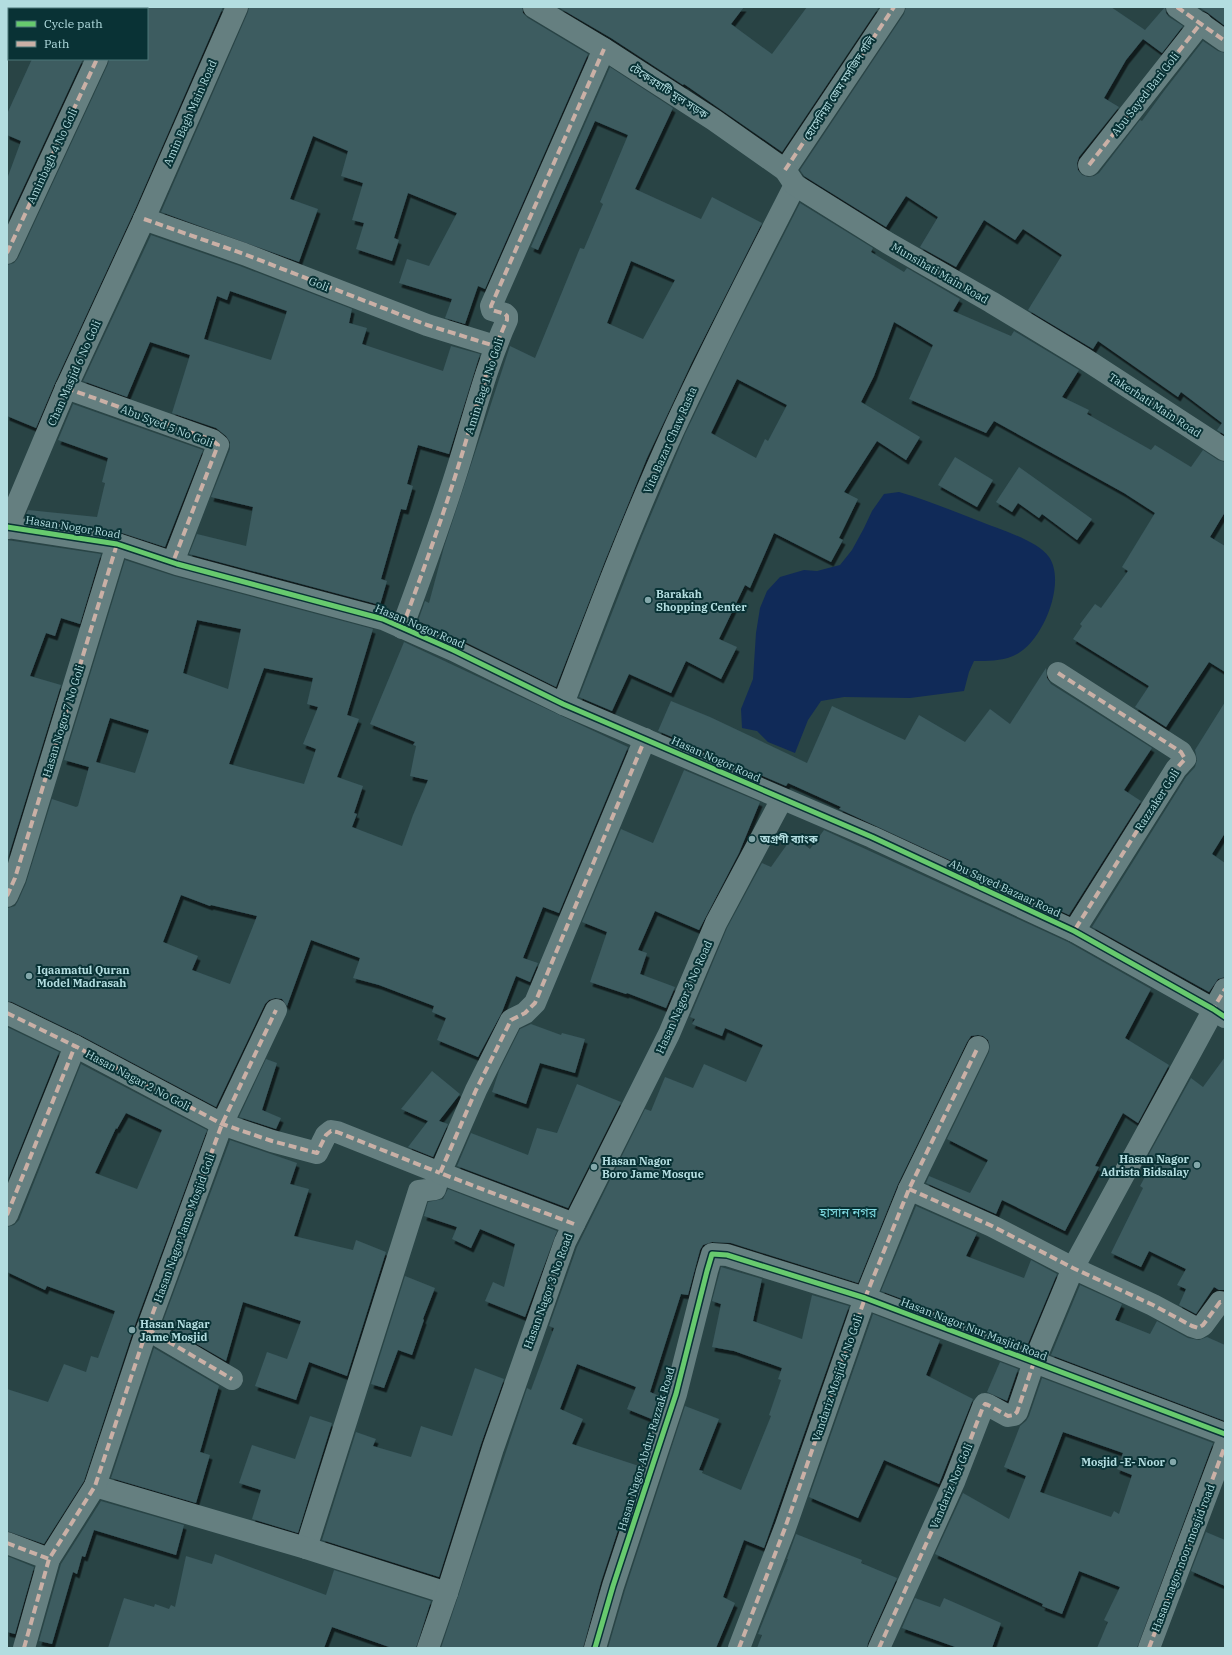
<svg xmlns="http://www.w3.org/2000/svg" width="1232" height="1655" viewBox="0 0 1232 1655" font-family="'IBM Plex Serif','Noto Sans Bengali',serif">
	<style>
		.water { fill: #102a58 }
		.building { fill: #3c5b60; fill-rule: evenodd; filter: url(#shadow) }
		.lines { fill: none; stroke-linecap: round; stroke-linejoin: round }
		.minor { stroke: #657f80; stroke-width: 22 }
		.tertiary { stroke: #657f80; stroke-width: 22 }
		.quiet { stroke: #cab0a6; stroke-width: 4; stroke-dasharray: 8 4; stroke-linecap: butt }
		.cycleway-casing { stroke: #093235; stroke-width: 8 }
		.cycleway { stroke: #67ca6e; stroke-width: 5 }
		.poi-dot { fill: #83a7aa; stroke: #093235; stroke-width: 1.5 }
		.labels { text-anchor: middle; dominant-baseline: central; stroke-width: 4; stroke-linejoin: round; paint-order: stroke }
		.street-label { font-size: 11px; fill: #b3dde0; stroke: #093235 }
		.poi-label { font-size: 11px; font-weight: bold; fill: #b3dde0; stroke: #093235; text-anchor: start }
		.quarter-label { font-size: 13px; fill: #80dbe2; stroke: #093235 }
	</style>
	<defs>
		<filter id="shadow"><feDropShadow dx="2.5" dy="4.5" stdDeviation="0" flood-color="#0009"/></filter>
	</defs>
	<rect width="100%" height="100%" fill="#294445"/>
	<path class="water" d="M899 492C927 500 953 511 979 521 998 529 1037 540 1049 557 1067 583 1042 645 1013 656 1001 661 987 661 974 661L969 672 964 691 910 698 844 697 821 701 808 720 795 753 768 742 757 731 742 728 741 709 753 679 756 633 760 608 767 591 780 577 804 570 817 571 840 565 852 550 864 528 872 511 884 494Z"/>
	<g class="building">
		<polygon points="147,7 223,7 133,214 55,383 36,428 7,416 7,265 14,263 18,258 108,64 109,59 147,59"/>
		<polygon points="249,7 522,7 523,13 528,18 588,54 485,289 478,286 465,324 445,318 452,299 399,283 407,259 429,266 457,213 408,193 394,238 399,240 392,261 356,249 364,223 352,220 363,183 341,176 348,151 313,136 290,199 318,209 299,262 161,212 248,12"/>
		<polygon points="558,7 744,7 731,24 772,54 807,7 879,7 782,152 684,84 683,85 611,38"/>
		<polygon points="906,7 1111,7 1145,30 1165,7 1166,13 1169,17 1183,26 1162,53 1143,39 1126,60 1104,98 1119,107 1079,157 1077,163 1078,170 1082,175 1088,177 1094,176 1099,173 1140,120 1142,121 1164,91 1203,41 1218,51 1225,53 1225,435 1217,430 1222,423 1181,392 1178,397 1098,341 1093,349 1028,310 1062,255 1023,229 1015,240 984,220 956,267 920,247 938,217 906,196 886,227 804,176 800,170 904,14"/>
		<polygon points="1199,7 1225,7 1225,26 1208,13"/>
		<polygon points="32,59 83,59 7,223 7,179 21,141 7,135 7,114"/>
		<path d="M610 67 673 108 635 189 701 219 712 197 762 223 692 362 647 458 605 561 556 687 459 639 418 621 425 601 429 603 444 547 510 346 535 358 580 248 584 249 603 204 600 202 628 135 595 121 538 250 531 247ZM631 261 675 280 643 339 607 323Z"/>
		<path d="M800 203 873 248 871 252 904 272 907 268 960 299 953 311 1011 336 1014 331 1079 370 1062 397 1089 410 1087 414 1151 450 1155 445 1191 467 1203 450 1218 460 1225 462V512L1210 537 1225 546V672L1209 662 1166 727 1135 707 1149 686 1073 639 1082 626 1080 624 1095 604 1101 608 1128 571 1122 567 1155 513 1124 493 994 421 986 433 909 399 933 345 894 322 874 376 861 402 920 437 906 460 877 441 844 492 858 499 839 538 843 540 831 562 774 533 750 588 745 585 719 639 737 647 721 679 686 661 671 693 629 674 612 711 579 697 642 536 685 434 729 342ZM737 379 787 405 768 441 765 439 756 458 711 433Z"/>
		<path d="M151 235 240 266 352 309 349 323 367 328 362 344 443 371 451 346 480 354 449 454 418 445 407 484 413 486 406 510 401 509 381 579 387 581 380 605 189 554 197 534 246 546 253 507 211 497 230 449V442L226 436 216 428 172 413 190 355 150 342 127 397 83 381ZM230 291 287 311 271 360 204 339 217 296 227 300Z"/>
		<polygon points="73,404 203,450 165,547 119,532 25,517 28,510 97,517 105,483 102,482 108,458 58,440"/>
		<polygon points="955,457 993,480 977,507 938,485"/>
		<polygon points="1019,467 1092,519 1077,540 1042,514 1039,518 1018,503 1012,512 996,502"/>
		<polygon points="7,540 101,554 80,624 61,618 55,636 46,633 30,676 61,685 7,861"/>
		<path d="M125 560 174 576 373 629 347 715 359 719 337 777 363 786 354 813 357 814 352 827 402 846 413 815 428 780 410 776 416 746 413 745 415 742 370 724 404 642 628 747 559 913 543 907 523 958 538 963 530 982 516 976 502 1012 478 1057 437 1040 446 1018 432 1012 434 1006 379 985 353 978 360 958 311 940 287 1006 282 999 275 998 269 1000 265 1004 216 1107 80 1035 12 1002 7 1001V910L8 908 15 906 18 901 26 883 52 799 76 807 78 806 89 767 64 760ZM197 620 241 629 228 689 183 673ZM264 668 313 678 307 704 318 707 303 744 316 749 304 784 229 764ZM110 718 149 730 135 773 96 762ZM181 895 210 906 211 905 257 916 230 984 192 970 198 956 163 942Z"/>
		<polygon points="1046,668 1047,678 1051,684 1152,748 1124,790 1141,801 1069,915 839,809 841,807 788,783 786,786 658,731 671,701 710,717 807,763 832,706 905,740 919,715 965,742 990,709 1010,724"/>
		<polygon points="1225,702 1225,833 1212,854 1225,863 1225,977 1218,979 1209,992 1092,927 1186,777 1195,767 1197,760 1195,750"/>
		<polygon points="684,770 760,802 739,853 699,930 655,911 638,950 647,953 640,974 675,987 666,1008 627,993 626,994 590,982 607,932 582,922 621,829 653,843"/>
		<polygon points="824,830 1068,942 1151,989 1125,1038 1169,1065 1138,1123 1123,1113 1095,1166 1099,1167 1065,1231 1002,1200 996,1214 926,1183 929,1176 970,1193 988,1160 947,1139 989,1052 990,1046 988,1040 983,1036 978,1035 971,1036 967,1042 898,1184 858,1283 731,1243 712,1242 703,1245 700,1250 688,1295 681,1294 650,1392 662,1397 654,1420 627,1409 636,1387 577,1364 560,1409 583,1419 572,1444 639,1466 601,1582 583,1648 441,1648 527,1388 531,1390 554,1328 549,1326 577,1247 645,1109 651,1111 665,1077 693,1088 704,1064 746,1082 763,1045 725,1028 722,1036 692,1024 695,1019 690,1017 727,928 762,863 771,867 793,836 810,849"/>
		<polygon points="531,1024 561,1035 562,1033 585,1039 575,1073 540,1063 526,1104 492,1092 499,1071 520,1029"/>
		<polygon points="7,1027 59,1052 7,1182"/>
		<polygon points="1225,1057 1225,1290 1219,1290 1214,1287 1196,1314 1179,1305 1186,1289 1177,1285 1186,1269 1149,1251 1141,1267 1111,1253 1143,1188 1140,1186 1154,1160 1148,1156 1191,1078 1203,1087"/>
		<polygon points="266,1059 277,1063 262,1110 281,1118 276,1129 239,1117"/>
		<path d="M81 1064 207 1130 135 1325 84 1481 44 1544 7 1531V1389L48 1402 64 1364 86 1372 91 1356 98 1358 115 1311 47 1286 45 1290 7 1272V1227L14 1225 19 1220ZM126 1113 162 1130 137 1189 95 1173 116 1128 117 1129Z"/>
		<polygon points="432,1071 460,1094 439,1121 448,1124 433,1157 408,1147 428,1121 401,1109"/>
		<polygon points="577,1084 621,1102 568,1208 457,1166 471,1133 528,1155 537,1128 557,1133"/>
		<polygon points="230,1140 297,1163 290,1184 309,1189 294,1236 353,1250 356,1240 386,1252 347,1376 309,1362 296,1400 255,1386 267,1352 287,1359 301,1321 243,1302 226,1361 162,1324"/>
		<polygon points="448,1189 557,1231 525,1317 485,1301 493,1282 504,1287 515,1244 480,1229 471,1248 452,1239 457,1227 424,1216 428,1202 443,1199"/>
		<polygon points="916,1206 977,1233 966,1256 1024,1278 1031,1260 1057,1274 1027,1346 881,1291"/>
		<polygon points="721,1267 762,1279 753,1321 802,1339 812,1295 849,1306 764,1548 744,1540 723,1597 735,1603 716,1648 608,1648 625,1590 685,1406 719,1419 699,1470 703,1471 702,1473 741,1490 771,1416 769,1415 781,1380 778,1379 782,1368 734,1351 712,1347 721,1304 712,1301"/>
		<polygon points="405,1276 435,1288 423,1319 424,1320 412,1355 398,1350 384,1388 371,1384"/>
		<polygon points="1080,1285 1122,1304 1115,1320 1150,1334 1157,1321 1188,1338 1199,1340 1207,1337 1225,1345 1225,1421 1051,1355"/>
		<polygon points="873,1314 940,1340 926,1375 973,1399 939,1484 884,1460 858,1518 809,1497"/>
		<polygon points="154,1348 219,1386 200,1452 210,1455 196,1503 111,1478"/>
		<polygon points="1000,1362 1018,1369 1007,1401 987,1392"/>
		<polygon points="475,1368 504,1379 481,1444 439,1577 322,1540 356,1432 376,1439 373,1446 411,1457 421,1426 452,1436"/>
		<path d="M1042 1378 1213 1443 1137 1648H1097L1108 1622 1104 1620 1120 1587 1079 1571 1062 1614 1042 1606 1043 1604 935 1554 963 1493 1009 1519 1026 1476 1004 1467 1020 1426 1026 1421 1029 1416ZM1063 1432 1123 1453 1117 1469 1132 1475 1119 1514 1114 1511 1111 1517 1040 1492Z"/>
		<polygon points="310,1416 332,1423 298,1533 252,1519 261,1490 239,1483 252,1445 295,1459"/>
		<polygon points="101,1501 184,1525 176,1555 94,1530 85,1557 82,1556 77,1574 73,1572 52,1644 39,1641 61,1564"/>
		<polygon points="1206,1532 1225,1540 1225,1586 1191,1571"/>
		<polygon points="796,1534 862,1560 861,1563 897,1578 868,1643 867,1648 757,1648 762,1635 758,1634 788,1559 787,1559"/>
		<polygon points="215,1554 326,1595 334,1570 431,1601 416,1648 392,1648 332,1627 324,1648 108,1648 124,1598 154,1607 155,1604 169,1609 171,1605 175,1607 186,1556 212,1564"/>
		<polygon points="7,1556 34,1567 15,1634 7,1632"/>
		<polygon points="915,1598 940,1607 944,1598 1001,1623 992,1648 958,1648 902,1628"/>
	</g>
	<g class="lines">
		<g class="minor">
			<polyline points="1177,7 1225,41"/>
			<polyline points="120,9 121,7"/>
			<polyline points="1089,165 1201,23"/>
			<polyline points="785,170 894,7"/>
			<polyline points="144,219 244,254 427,325 495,346"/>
			<polyline points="7,253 97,59"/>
			<polyline points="66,388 212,440 218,445 173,562"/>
			<polyline points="7,527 117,544 177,564 383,619 453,650 563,704 872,837 1074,931 1213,1009 1225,1017"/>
			<polyline points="7,528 66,388 144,219 237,7"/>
			<path d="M402 628C422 574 442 519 459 464 474 416 486 366 507 320V316L505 314 492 310 491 306 604 49"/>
			<polyline points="1058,673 1181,752 1185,759 1176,769 1074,931"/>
			<path d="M563 704C598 611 633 519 674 429 712 346 754 266 795 185"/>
			<polyline points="7,896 15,878 117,544"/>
			<polyline points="7,1013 75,1046 222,1124 272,1141 317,1153 326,1135 331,1131 337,1132 440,1173 435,1189 419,1191 306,1548"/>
			<polyline points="909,1189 992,1226 1073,1268 1153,1305 1192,1326 1198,1328 1203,1325 1220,1302 1225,1303"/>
			<polyline points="7,1215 75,1046"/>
			<polyline points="574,1224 440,1173 476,1090 511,1020 525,1013 535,1003 645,739"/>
			<polyline points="147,1329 232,1379"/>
			<polyline points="95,1486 306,1548 447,1593"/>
			<polyline points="7,1543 49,1559"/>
			<polyline points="24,1648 49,1559 95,1486 147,1329 222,1124 276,1010"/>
			<polyline points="428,1648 447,1593 493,1448 565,1242 669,1034 716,923 782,799"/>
			<polyline points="595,1648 613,1586 676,1394 707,1271 712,1254 727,1255 865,1298 1225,1434"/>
			<polyline points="739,1648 785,1528 865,1298 909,1189 978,1047"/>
			<polyline points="879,1648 954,1482 983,1407 985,1404 988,1405 1008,1416 1014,1415 1017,1412 1034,1362 1073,1268 1225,989"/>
			<polyline points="1149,1648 1225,1446"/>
		</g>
		<polyline class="tertiary" points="534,7 604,49 714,120 785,170 795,185 888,243 991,302 1085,359 1225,450"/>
		<g class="quiet">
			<polyline points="1177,7 1225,41"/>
			<polyline points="120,9 121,7"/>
			<polyline points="1089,165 1201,23"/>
			<polyline points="785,170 894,7"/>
			<polyline points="144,219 244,254 427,325 495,346"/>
			<polyline points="7,253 97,59"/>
			<polyline points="66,388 212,440 218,445 173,562"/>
			<path d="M402 628C422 574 442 519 459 464 474 416 486 366 507 320V316L505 314 492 310 491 306 604 49"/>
			<polyline points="1058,673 1181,752 1185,759 1176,769 1074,931"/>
			<polyline points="7,896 15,878 117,544"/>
			<polyline points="1216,1011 1213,1009 1225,989"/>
			<polyline points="7,1013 75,1046 222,1124 272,1141 317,1153 326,1135 331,1131 337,1132 440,1173"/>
			<polyline points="909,1189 992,1226 1073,1268 1153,1305 1192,1326 1198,1328 1203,1325 1220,1302 1225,1303"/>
			<polyline points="7,1215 75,1046"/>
			<polyline points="574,1224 440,1173 476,1090 511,1020 525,1013 535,1003 645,739"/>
			<polyline points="147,1329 232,1379"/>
			<polyline points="7,1543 49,1559"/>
			<polyline points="24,1648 49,1559 95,1486 147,1329 222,1124 276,1010"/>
			<polyline points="739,1648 785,1528 865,1298 909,1189 978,1047"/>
			<polyline points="879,1648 954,1482 983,1407 985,1404 988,1405 1008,1416 1014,1415 1017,1412 1034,1362"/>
			<polyline points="1149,1648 1225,1446"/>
		</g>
		<g class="cycleway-casing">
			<g id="cycleway">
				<polyline points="7,527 117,544 177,564 383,619 453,650 563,704 872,837 1074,931 1213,1009 1225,1017"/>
				<polyline points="595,1648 613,1586 676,1394 707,1271 712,1254 727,1255 865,1298 1225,1434"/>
			</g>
		</g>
		<use href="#cycleway" class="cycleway"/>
	</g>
	<g class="poi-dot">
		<circle cx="648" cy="600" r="4"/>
		<circle cx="752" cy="839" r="4"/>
		<circle cx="29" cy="976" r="4"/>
		<circle cx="1197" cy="1165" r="4"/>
		<circle cx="594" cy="1167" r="4"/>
		<circle cx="132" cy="1330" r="4"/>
		<circle cx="1173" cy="1462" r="4"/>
	</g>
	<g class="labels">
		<g class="street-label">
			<text transform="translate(839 88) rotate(-57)">হোসেনিয়া জেম মসজিদ গলি</text>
			<text transform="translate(669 91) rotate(33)">টেকেরহাটি মূল সড়ক</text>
			<text transform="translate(1145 94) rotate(-52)">Abu Sayed Bari Goli</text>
			<text transform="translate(190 113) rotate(-66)">Amin Bagh Main Road</text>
			<text transform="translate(52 156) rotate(-65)">Aminbagh 4 No Goli</text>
			<text transform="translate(940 273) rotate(30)">Munsihati Main Road</text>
			<text transform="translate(319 284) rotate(22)">Goli</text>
			<text transform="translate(74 373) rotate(-66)">Chan Masjid 6 No Goli</text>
			<text transform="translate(484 386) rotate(-72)">Amin Bag 1 No Goli</text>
			<text transform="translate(1155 405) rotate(33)">Takerhati Main Road</text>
			<text transform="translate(167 426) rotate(21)">Abu Syed 5 No Goli</text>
			<text transform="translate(670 440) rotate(-66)">Vita Bazar Chaw Rasta</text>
			<text transform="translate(73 527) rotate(9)">Hasan Nogor Road</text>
			<text transform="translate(420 626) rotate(23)">Hasan Nogor Road</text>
			<text transform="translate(63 721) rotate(-73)">Hasan Nogor 7 No Goli</text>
			<text transform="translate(716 759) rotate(24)">Hasan Nogor Road</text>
			<text transform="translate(1157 800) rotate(-57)">Razzaker Goli</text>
			<text transform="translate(1005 888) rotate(25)">Abu Sayed Bazaar Road</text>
			<text transform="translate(684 997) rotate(-66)">Hasan Nagor 3 No Road</text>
			<text transform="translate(138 1080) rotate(28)">Hasan Nagar 2 No Goli</text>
			<text transform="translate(184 1228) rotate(-70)">Hasan Nagor Jame Mosjid Goli</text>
			<text transform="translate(548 1291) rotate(-70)">Hasan Nagor 3 No Road</text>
			<text transform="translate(974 1329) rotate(21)">Hasan Nagor Nur Masjid Road</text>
			<text transform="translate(837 1378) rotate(-71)">Vandariz Mosjid 4 No Goli</text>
			<text transform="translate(646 1449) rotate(-73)">Hasan Nagor Abdur Razzak Road</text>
			<text transform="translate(951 1486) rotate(-67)">Vandariz Nor Goli</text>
			<text transform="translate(1183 1558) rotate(-69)">Hasan nagor noor mosjid road</text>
		</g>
		<g class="poi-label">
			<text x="656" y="594">Barakah<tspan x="656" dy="13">Shopping Center</tspan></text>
			<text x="760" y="839">অগ্রণী ব্যাংক</text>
			<text x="37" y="970">Iqaamatul Quran<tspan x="37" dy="13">Model Madrasah</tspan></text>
			<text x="1189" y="1159" text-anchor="end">Hasan Nagor<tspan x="1189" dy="13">Adrista Bidsalay</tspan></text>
			<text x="602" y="1161">Hasan Nagor<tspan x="602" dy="13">Boro Jame Mosque</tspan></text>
			<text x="140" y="1324">Hasan Nagar<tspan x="140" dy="13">Jame Mosjid</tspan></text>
			<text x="1165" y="1462" text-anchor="end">Mosjid -E- Noor</text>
		</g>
		<g class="quarter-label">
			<text x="848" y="1212">হাসান নগর</text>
		</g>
	</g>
	<rect width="1232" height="1655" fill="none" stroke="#b3dde0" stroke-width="16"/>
	<rect x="8" y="8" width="140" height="52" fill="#093235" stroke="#4d7679"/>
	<rect x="16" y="21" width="20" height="6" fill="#67ca6e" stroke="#4d7679"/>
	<text x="44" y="28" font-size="12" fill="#b3dde0">Cycle path</text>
	<rect x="16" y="41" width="20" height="6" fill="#cab0a6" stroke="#4d7679"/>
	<text x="44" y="48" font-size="12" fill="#b3dde0">Path</text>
</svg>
